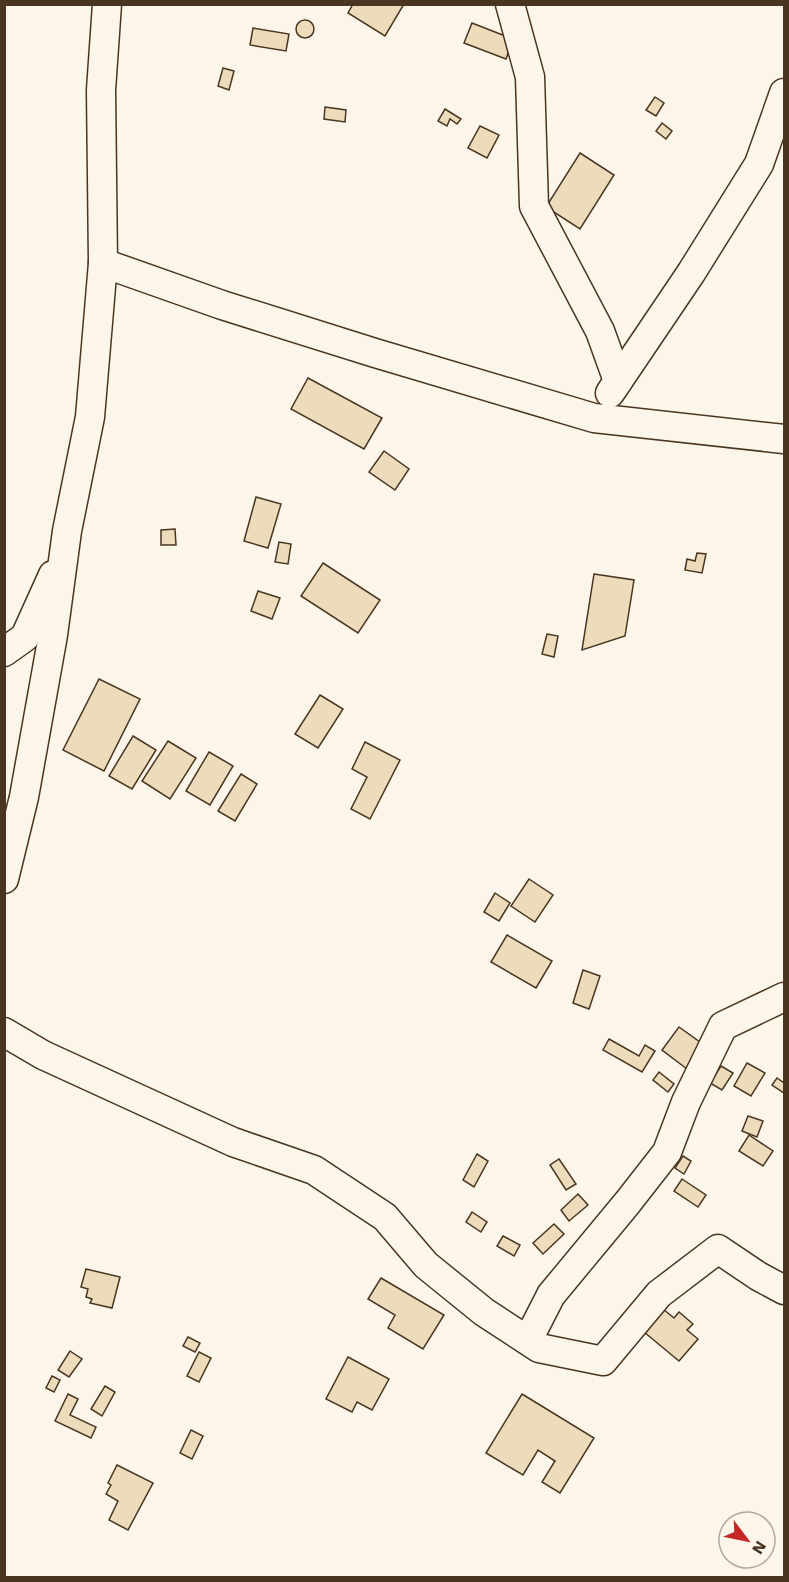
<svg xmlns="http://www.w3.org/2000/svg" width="789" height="1582" viewBox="0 0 789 1582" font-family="'Work Sans',sans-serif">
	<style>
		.building { fill: #ecdcbc; stroke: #4a3520; stroke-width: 1.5 }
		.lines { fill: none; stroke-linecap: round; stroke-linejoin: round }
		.minor-casing { stroke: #4a3520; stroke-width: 31 }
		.minor { stroke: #fbf6e9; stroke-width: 28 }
	</style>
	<rect width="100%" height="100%" fill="#fbf6e9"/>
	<g class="building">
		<polygon points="353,4 404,4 385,36 348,13"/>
		<circle cx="305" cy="29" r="9"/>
		<polygon points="472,23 513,39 506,59 464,43"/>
		<polygon points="253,28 289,34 286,51 250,45"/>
		<polygon points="223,68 234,71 229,90 218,86"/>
		<polygon points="655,97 664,103 656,116 646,110"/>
		<polygon points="325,107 346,110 345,122 324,119"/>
		<polygon points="445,109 461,119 457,124 450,119 447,126 438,121"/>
		<polygon points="662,123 672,131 666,139 656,131"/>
		<polygon points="480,126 499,135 487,158 468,148"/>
		<polygon points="580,153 614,175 580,229 546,207"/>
		<polygon points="308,378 382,418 364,449 291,409"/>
		<polygon points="384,451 409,469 395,490 369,472"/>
		<polygon points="256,497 281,504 268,548 244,541"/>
		<polygon points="175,529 176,545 161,545 161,530"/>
		<polygon points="279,542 291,544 288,564 275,562"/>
		<polygon points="697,553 706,554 702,573 685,570 687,559 695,561"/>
		<polygon points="323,563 380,600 358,633 301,596"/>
		<polygon points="594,574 634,580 625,636 582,650"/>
		<polygon points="258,591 280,598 272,619 251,611"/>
		<polygon points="547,634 558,636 554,657 542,654"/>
		<polygon points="99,679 140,699 104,771 63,750"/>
		<polygon points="320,695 343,709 318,748 295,734"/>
		<polygon points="133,736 156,750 132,789 109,776"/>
		<polygon points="168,741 196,758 170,799 142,781"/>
		<polygon points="365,742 400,760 370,819 351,809 367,777 352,769"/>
		<polygon points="209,752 233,766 210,805 186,791"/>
		<polygon points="241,774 257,784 235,821 218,811"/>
		<polygon points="529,879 553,895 535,922 511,906"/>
		<polygon points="495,893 510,903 499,921 484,912"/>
		<polygon points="507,935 552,961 536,988 491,962"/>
		<polygon points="583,970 600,976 589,1009 573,1003"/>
		<polygon points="679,1027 704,1045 687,1069 662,1050"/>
		<polygon points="609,1039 639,1056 645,1045 655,1051 642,1072 603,1050"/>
		<polygon points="747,1063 765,1073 751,1096 734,1086"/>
		<polygon points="721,1066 733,1073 722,1090 710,1083"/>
		<polygon points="659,1072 674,1084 668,1092 653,1080"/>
		<polygon points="777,1078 784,1083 784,1093 772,1085"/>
		<polygon points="748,1116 763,1121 757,1137 742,1131"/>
		<polygon points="749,1135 773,1151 763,1166 739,1151"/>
		<polygon points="477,1154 488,1161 474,1187 463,1180"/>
		<polygon points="683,1156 691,1161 684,1174 675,1168"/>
		<polygon points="559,1159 576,1184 566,1190 550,1165"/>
		<polygon points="682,1179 706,1195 698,1207 674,1191"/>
		<polygon points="578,1194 588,1205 569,1221 561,1210"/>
		<polygon points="472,1212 487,1222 481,1232 466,1222"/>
		<polygon points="554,1224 564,1234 543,1254 533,1243"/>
		<polygon points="503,1236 520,1245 514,1256 497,1246"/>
		<polygon points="86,1269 120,1277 112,1308 90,1303 92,1299 86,1297 88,1289 81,1287"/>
		<polygon points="381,1278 444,1315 423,1349 388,1328 395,1315 368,1299"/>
		<polygon points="663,1309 674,1318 679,1312 693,1324 687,1330 698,1339 679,1361 644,1332"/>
		<polygon points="188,1337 200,1343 195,1352 183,1346"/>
		<polygon points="70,1351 82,1359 69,1377 58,1370"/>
		<polygon points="199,1352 211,1358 199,1382 187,1376"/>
		<polygon points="348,1357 389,1379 372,1410 357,1402 352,1412 326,1399"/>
		<polygon points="52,1376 60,1380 54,1392 46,1388"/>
		<polygon points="105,1386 115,1392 102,1416 91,1409"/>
		<polygon points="68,1394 78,1399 70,1415 96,1427 91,1438 55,1421"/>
		<polygon points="522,1394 594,1438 560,1493 542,1482 555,1461 538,1450 523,1475 486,1453"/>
		<polygon points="191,1430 203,1436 192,1459 180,1453"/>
		<polygon points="117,1465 153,1483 128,1530 109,1520 118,1501 106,1494 111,1485 108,1483"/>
	</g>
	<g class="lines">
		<g class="minor-casing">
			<g id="minor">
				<polyline points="510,4 530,77 534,206 600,331 618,381"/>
				<polyline points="103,263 222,305 375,353 594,418 784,439"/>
				<polyline points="610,393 691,273 759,164 784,93"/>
				<polyline points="4,652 25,637 53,575"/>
				<polyline points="4,879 24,797 53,635 67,531 90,417 103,263 101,90 107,4"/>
				<polyline points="4,1032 43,1055 233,1142 314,1170 385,1217 426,1265 484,1312 539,1348 603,1361 659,1294 718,1249 758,1276 784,1290"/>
				<polyline points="528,1340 551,1295 628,1202 667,1152 686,1102 723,1026 784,997"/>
			</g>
		</g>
		<use href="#minor" class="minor"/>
	</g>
	<rect width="789" height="1582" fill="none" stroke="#4a3520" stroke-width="12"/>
	<g transform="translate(747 1540) rotate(122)"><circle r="28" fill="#fbf6e9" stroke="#b4a999" stroke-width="1.5"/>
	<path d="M0-4.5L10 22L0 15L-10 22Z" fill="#c62828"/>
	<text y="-9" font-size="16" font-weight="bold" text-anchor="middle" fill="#4a3520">N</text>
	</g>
</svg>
